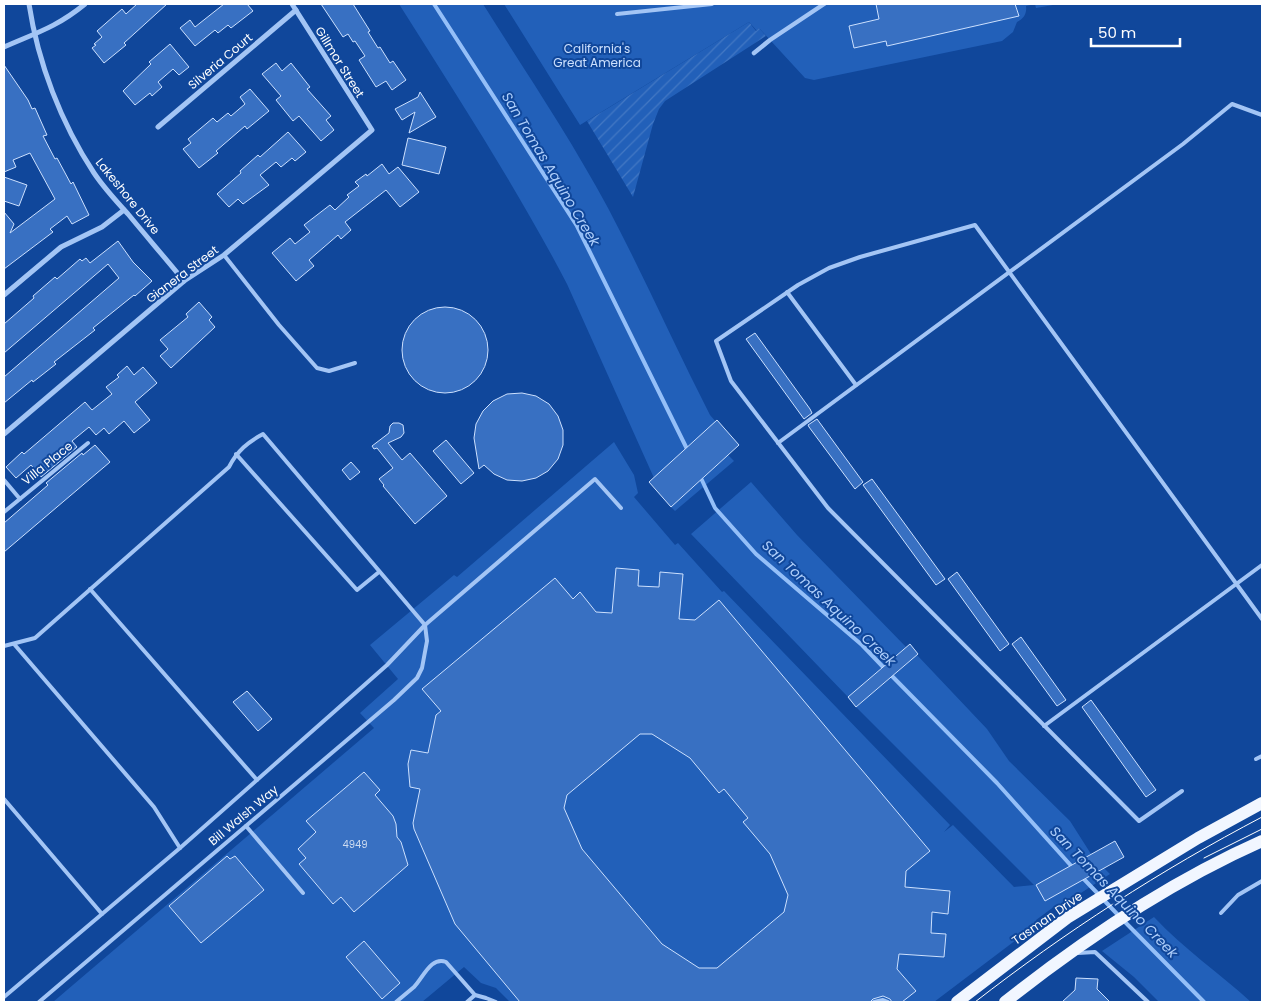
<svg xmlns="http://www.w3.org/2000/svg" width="1266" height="1006" viewBox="0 0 1266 1006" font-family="Poppins,sans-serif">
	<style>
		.green { fill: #2260b9 }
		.garden { fill: url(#garden-furrows) }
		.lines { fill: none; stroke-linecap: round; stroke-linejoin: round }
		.stream { stroke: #94bff8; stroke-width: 4 }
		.building { fill: #3870c2; stroke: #cce0fe; fill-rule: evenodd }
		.service { stroke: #a3c5f5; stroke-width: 4 }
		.pedestrian { stroke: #a3c5f5; stroke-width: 4.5 }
		.minor { stroke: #a3c5f5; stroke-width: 5 }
		.primary { stroke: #f1f6ff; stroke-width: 12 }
		.tram { stroke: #fff; stroke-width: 1 }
		.labels { text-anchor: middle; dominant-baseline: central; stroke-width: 4; stroke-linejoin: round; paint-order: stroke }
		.number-label { font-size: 10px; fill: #cddbf0 }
		.park-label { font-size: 12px; fill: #cce0fe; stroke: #10479b }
		.street-label { font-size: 12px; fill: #fff; stroke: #10479b }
		.water-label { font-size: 14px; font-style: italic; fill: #afcffb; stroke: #10479b }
	</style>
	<defs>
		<pattern id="garden-furrows" width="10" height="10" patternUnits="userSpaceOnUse" patternTransform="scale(1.25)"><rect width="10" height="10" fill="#2260b9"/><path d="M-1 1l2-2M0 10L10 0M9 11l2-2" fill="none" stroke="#4378c4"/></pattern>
	</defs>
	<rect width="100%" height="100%" fill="#10479b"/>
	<g class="green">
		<path d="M399 4H483C525 71 570 137 608 208 644 276 675 347 710 415L716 422 654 478 567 284C517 188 457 96 399 4Z"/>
		<path d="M504 4H1052L1053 5 1036 8 1035 4 1026 6C1027 13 1024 19 1017 22L1013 32 1002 41 814 80 805 78 759 28 757 31 749 22 580 125Z"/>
		<polygon points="614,442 634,475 638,493 634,497 675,545 678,543 722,592 724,591 950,825 944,832 953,825 1014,887 1034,885 856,707 917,655 987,729 1009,761 1070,821 1091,854 1045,901 1104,868 1110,874 1058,908 1055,906 1036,920 1037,924 934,1002 510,1002 496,988 481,983 464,967 422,1002 53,1002 374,728 360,713 398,679 370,645 454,575 457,577"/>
		<polygon points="728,455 734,461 675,511 671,507"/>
		<polygon points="751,482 797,535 906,647 848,697 691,534"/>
		<path d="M1154 917C1184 949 1219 973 1251 1002H1159L1134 977 1102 951Z"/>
	</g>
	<polygon class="garden" points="749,22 756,31 759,28 766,36 665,101 659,109 653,124 633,197 587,121"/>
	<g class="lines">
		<g class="stream">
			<polyline points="434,4 577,226 688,451"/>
			<polyline points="700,476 715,508 756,554 862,645 885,669"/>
			<polyline points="890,674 997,783 1074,869"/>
			<polyline points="1081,876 1119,916"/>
			<polyline points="1124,921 1204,1002"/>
		</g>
	</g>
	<g class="building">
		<polygon points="137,4 167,4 124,43 126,45 104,63 92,48 96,45 94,44 102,37 97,31 122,9 126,14"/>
		<polygon points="224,4 247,4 253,11 231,28 228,25 218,33 215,30 195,46 180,28 190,20 195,27"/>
		<polygon points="321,4 353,4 370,31 368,32 378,48 380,47 390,63 393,61 406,80 392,90 386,81 376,87 359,60 365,56 355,41 353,42 348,34 343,37"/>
		<polygon points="876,4 1015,4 1019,16 887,46 886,41 854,48 849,26 879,19"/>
		<polygon points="170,44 189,67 179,75 173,69 158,82 162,87 152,96 150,93 135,105 123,91 151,64 149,62"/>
		<polygon points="276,63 282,71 291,63 310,87 307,89 331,116 326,120 334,130 321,141 299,116 293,121 276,100 281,96 262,74"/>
		<polygon points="4,65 28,100 32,109 35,108 47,135 43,136 55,159 57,158 71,184 73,182 89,215 72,224 67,216 50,229 53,232 4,269 4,212 14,224 10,233 55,199 30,153 13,160 16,167 4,172"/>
		<polygon points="250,89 269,111 247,129 245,126 216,151 218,153 199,168 183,149 191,143 188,139 213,118 217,122 228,113 231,116 245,104 240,97"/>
		<polygon points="420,92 436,117 409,133 415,112 402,120 395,109 418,97"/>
		<polygon points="288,132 306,152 295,161 292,158 281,167 276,162 260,175 269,185 243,204 238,199 229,207 217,194 241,173 240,171 258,155 260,157"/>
		<polygon points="408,138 446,147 439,174 402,165"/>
		<polygon points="382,164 389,174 398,167 419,192 400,207 386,190 345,222 351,230 341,239 338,235 309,260 314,266 296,281 272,253 290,238 295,244 310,232 304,225 330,205 335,210 349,197 347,195 359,186 355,182 366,174 367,176"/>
		<polygon points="4,177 27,185 19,206 4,201"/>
		<polygon points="118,241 133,262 152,281 135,296 134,295 93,328 95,330 54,362 56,364 33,382 32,380 4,403 4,377 119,278 108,264 4,353 4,324 34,298 33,296 55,277 57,279 80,259 82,261 86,258 90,263"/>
		<polygon points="199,302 212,317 209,320 215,327 171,368 160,356 168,349 160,340 188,317 186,314"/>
		<circle cx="445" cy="350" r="43"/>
		<polygon points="755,333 810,409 812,413 804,419 746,339"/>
		<polygon points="127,366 134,375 143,367 157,383 135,402 150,420 134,433 124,421 109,434 104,428 96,435 89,427 72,441 77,447 41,477 31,465 16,478 6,467 22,452 24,454 85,402 92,410 112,394 106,387 119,377 117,375"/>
		<polygon points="522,393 536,396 549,404 558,416 563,430 563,445 558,459 548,471 536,478 522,481 507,480 494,474 484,465 479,469 474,438 476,424 483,411 493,401 507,394"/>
		<polygon points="817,419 863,482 855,489 809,427 808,425"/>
		<polygon points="717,420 739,445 671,507 649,482"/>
		<polygon points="393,423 399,423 403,425 404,433 401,437 388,443 402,460 410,453 447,496 415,524 383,486 384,485 379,479 393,468 377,448 374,449 372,446 389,433 390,426"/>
		<polygon points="446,440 474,473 461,484 433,451"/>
		<polygon points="95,445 110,462 4,552 4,523 48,485 46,483 82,453 83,455"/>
		<polygon points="351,462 360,472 350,480 342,470"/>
		<polygon points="872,479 945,579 936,585 863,485"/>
		<path d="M616 568 639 570 638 586 659 587 660 572 683 574 679 619 695 620 719 600 930 851 906 871 905 887 950 891 948 914 932 912 931 933 946 934 944 957 899 954 897 969 916 991 902 1002H892L890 999 883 996 873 999 870 1002H520L455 924 414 829 413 823 420 789 410 787 408 764 411 750 428 753 436 715 441 711 422 689 555 578 573 599 580 592 596 612 612 613ZM640 734H652L690 758 719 793 724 789 748 818 743 822 770 854 788 895 784 912 717 968H699L662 944 582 849 564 808 567 795Z"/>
		<polygon points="957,572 1009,644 1000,651 948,579"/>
		<polygon points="1021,637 1066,700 1057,706 1012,644"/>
		<polygon points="910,644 918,654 856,707 848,697"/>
		<polygon points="247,691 272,719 258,731 233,702"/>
		<polygon points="1091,700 1156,790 1146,797 1082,707"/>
		<polygon points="364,772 380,790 375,795 393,816 396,824 397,837 401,842 408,865 354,912 341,897 333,904 299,864 306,858 298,849 316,832 306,821"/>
		<polygon points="1115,841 1124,857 1045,901 1036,885"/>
		<polygon points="227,856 230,859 235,856 264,890 201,943 169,906"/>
		<polygon points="364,941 400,983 382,999 346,957"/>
		<polygon points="1076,978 1098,979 1097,989 1110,1002 1062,1002 1075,990"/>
	</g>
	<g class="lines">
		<g class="service">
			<polyline points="617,14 712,4"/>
			<polyline points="224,255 279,325 317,368 329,371 355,363"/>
			<polyline points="787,292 856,385"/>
			<polyline points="778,443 1183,144 1232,104 1262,115"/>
			<polyline points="236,454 357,590 379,572"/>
			<polyline points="4,480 20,499"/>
			<polyline points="4,512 88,443"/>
			<polyline points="90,589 257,780"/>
			<polyline points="14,644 154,807 180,848"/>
			<path d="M4 646 35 638 229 467C237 451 248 442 263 434L425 625"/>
			<polyline points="1044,726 1262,565"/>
			<polyline points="1256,759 1262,756"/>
			<polyline points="1182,791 1139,821 828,508 731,381 716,341 798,285 829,268 860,257 975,225 1262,619"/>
			<polyline points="4,799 102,914"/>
			<polyline points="246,826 303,893"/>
			<polyline points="1221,913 1238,895 1262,881"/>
			<polyline points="1078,953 1095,952 1148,1002"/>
			<polyline points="4,997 180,848 387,665 425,625 595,479 621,508"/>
			<polyline points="39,1002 394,700 417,678 422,668 427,641 425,625"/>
			<path d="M396 1002C402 997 408 992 414 987 423 978 431 956 446 962L475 995 486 998 496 1002"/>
			<polyline points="467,1002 475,995"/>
			<polyline points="874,1002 883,1000 888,1002"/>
		</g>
		<polyline class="pedestrian" points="754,53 770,40 824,4"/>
		<g class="minor">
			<path d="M29 4C38 63 61 123 94 173 104 188 116 201 128 214 147 237 166 259 184 281"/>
			<path d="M4 47C36 33 57 27 85 4"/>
			<polyline points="158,127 296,10"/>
			<polyline points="4,295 61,247 102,227 124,210"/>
			<polyline points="4,434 184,281 224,255 372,130 292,4"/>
		</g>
		<g class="primary">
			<polyline points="957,1002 1067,918 1198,838 1262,803"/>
			<path d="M1005 1002C1082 941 1172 881 1262 841"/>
		</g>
		<g class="tram">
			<polyline points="1204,858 1262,829"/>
			<path d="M975 1002C1065 932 1161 870 1262 817"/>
		</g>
	</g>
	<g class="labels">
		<g class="number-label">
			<text x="355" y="844">4949</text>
		</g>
		<g class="park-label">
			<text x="597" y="48">California's<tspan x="597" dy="14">Great America</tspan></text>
		</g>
		<g class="street-label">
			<text transform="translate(220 61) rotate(-40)">Silveria Court</text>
			<text transform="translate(340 62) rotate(58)">Gillmor Street</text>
			<text transform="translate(128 196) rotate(51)">Lakeshore Drive</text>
			<text transform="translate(182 274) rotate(-37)">Gianera Street</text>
			<text transform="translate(47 463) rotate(-39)">Villa Place</text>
			<text transform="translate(243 815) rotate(-40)">Bill Walsh Way</text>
			<text transform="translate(1047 918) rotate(-35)">Tasman Drive</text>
		</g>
		<g class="water-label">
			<text transform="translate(551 169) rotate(59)">San Tomas Aquino Creek</text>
			<text transform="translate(829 603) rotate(43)">San Tomas Aquino Creek</text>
			<text transform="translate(1114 892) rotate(46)">San Tomas Aquino Creek</text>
		</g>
	</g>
	<rect width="1266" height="1006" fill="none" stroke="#ffffff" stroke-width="10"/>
	<path d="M1091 38v8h89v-8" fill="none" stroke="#ffffff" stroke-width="2.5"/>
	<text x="1098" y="38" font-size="15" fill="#ffffff" stroke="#10479b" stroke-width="4" paint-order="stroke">50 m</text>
</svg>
